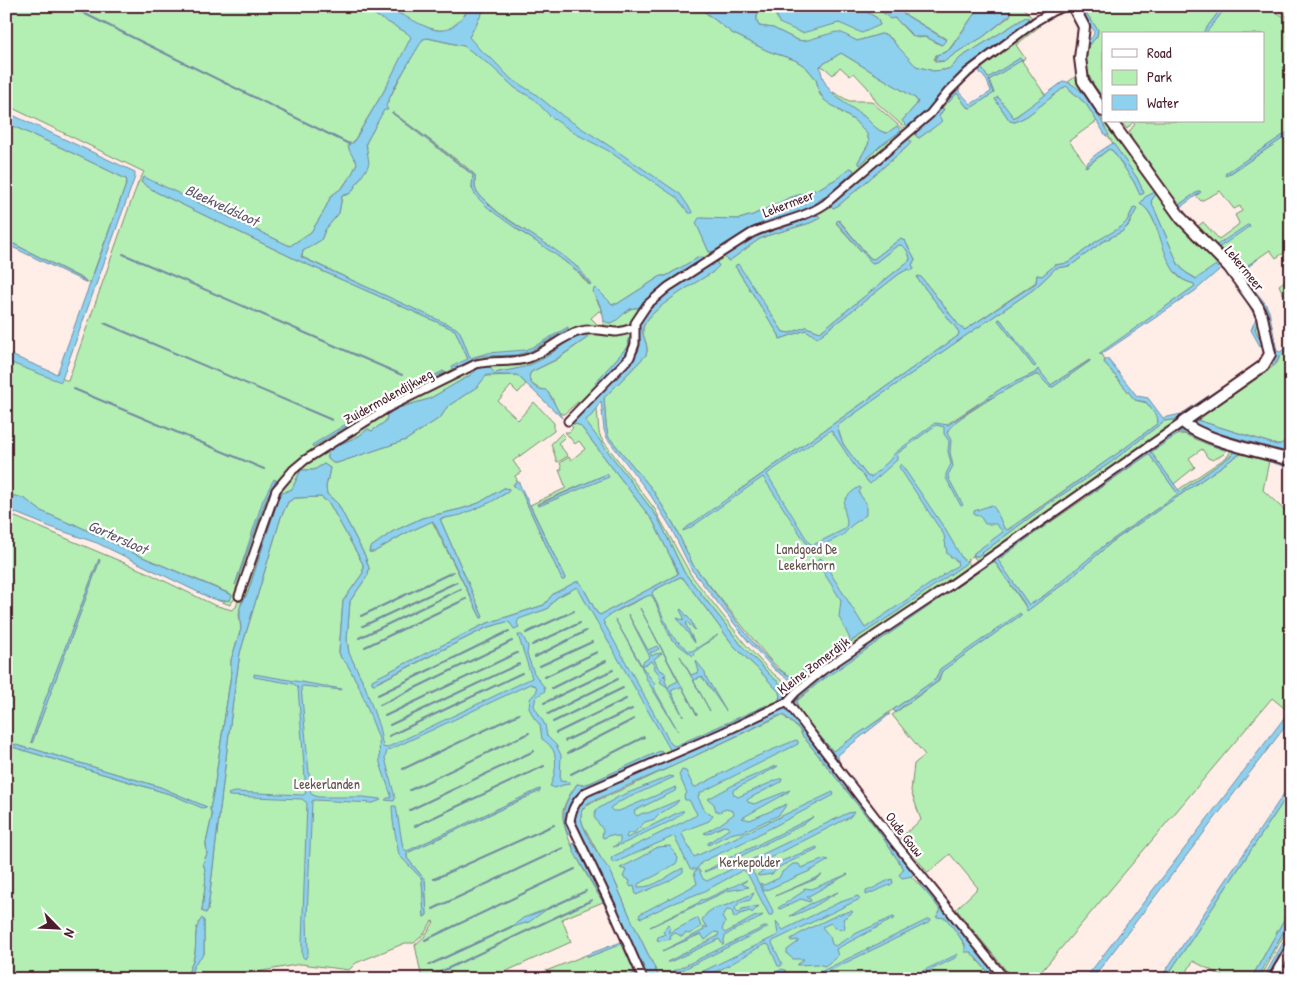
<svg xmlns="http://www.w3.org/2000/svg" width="1297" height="985" viewBox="0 0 1297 985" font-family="'Patrick Hand',sans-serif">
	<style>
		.green { fill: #b3eeb3; stroke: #7e866f; fill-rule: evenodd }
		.water { fill: #8dd1ee; stroke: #728aa0 }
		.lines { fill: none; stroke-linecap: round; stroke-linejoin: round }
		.stream { stroke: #728aa0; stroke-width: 2 }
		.street-casing { stroke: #4a1f2b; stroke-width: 11 }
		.secondary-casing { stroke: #4a1f2b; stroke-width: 14 }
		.street { stroke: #fff; stroke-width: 7 }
		.secondary { stroke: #fff; stroke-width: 10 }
		.labels { text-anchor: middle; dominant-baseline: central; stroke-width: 4.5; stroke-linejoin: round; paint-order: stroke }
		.street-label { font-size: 14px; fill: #4a1f2b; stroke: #fff }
		.park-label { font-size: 14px; fill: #64534d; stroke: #fff }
		.water-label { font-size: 15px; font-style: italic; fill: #5e5466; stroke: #fff }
	</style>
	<rect width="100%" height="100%" fill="#ffeee8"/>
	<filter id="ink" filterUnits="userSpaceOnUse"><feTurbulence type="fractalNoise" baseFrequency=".02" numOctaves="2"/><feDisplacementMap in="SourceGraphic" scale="10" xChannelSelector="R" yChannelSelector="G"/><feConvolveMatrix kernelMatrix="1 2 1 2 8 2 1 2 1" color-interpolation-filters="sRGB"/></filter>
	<g filter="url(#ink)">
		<g class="green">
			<path d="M6 6H359L408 33 411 37 410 41 384 91 352 144H349L348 146 357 163 353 172 342 188 331 196 323 213 311 232 290 246 144 178 141 182 156 192 295 259 455 330 468 359 453 369 464 363 470 358 460 332 457 329 302 257 303 251 321 240 325 230 339 213 342 196 349 194 367 147 366 143C385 109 401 72 423 39L427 38 464 46 486 6H697L732 33 768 51 795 60 806 67 816 79 820 95 841 112 855 121 867 134 869 141 868 145 858 162 860 165 880 146 901 131 894 129 887 133C876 132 870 120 861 114 852 108 837 101 833 92L849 101H871L905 131 838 192 808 212 768 224 669 285 628 326 614 329 607 327 602 323 604 321 611 323C621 319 627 306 638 308L663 285 703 259 701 256 666 276H661L617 304C606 305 603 293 595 288L593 292 603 313 599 311 591 318 601 328H593L527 357 490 359 389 405 279 481 237 595 230 605 217 600 222 601 230 600 231 594 133 553 74 524H71L41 511 30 503 6 494V354L68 381 128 210 138 183 144 172 6 105ZM392 112 465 166 475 175V188L480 196 499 213 554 250 580 269 589 285 577 271 551 251 518 230 477 196 472 188 473 175 392 113ZM850 168 853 169 854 171 835 189 810 207 790 216 753 227 714 251 709 252 700 230 702 218 709 219H739L753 215 789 198 818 189 838 178Z"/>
			<path d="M384 6H471C465 14 459 25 450 29 433 36 399 14 384 6Z"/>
			<path d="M857 6H876L890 18H895L910 34 918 38 926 37 941 45 946 39 891 6H980L948 51 936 55 934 60 937 62 945 61 959 51 983 37 1010 16 1011 13 1007 6H1022L1032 18V22L909 129 905 128 877 103 868 88 854 73 850 76 840 67 833 75 825 68 820 66 841 53 915 98 918 102 916 105 902 121 929 110 955 78 970 64 1023 26 1026 17 960 58 951 68 944 70 933 71 916 66 901 52 891 38 881 34 857 41 851 38 804 41 797 40 773 28 759 26C754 17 758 10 767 8L773 10 777 18 833 24 839 23 880 25 877 18Z"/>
			<path d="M1081 6H1223L1202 34H1103V98C1089 79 1084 72 1088 47L1097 36 1098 30Z"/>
			<polygon points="1227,6 1266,6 1291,21 1291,130 1225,174 1228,175 1291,133 1291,250 1290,249 1276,258 1270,250 1241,270 1225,254 1217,249 1222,245 1212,244 1197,227 1203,222 1219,239 1238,225 1239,223 1235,215 1242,211 1240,206 1234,209 1220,191 1201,201 1196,196 1201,192 1199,191 1180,204 1177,203 1134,144 1129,132 1135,124 1133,122 1127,129 1120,121 1263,121 1263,34 1205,34"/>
			<polygon points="1271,6 1291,6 1291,19"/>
			<path d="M1036 23 1040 26 1016 45 1025 58 1022 61 1046 96 1013 118 998 97 995 99 1010 121 1015 122 1027 116 1066 86 1086 104 1097 121 1069 141 1086 164V167L1109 149 1113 151 1134 182 1140 194H1142L1144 193 1137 178 1110 139 1097 112 1089 100 1068 82 1079 74C1083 90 1103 108 1103 121H1108C1129 151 1149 183 1173 211 1205 251 1255 282 1265 336 1268 355 1268 360 1252 372 1247 375 1242 380 1236 382L1265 356 1255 329 1258 321C1254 302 1234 279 1221 265L1218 268 1216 266 1197 279 1185 272 1177 262 1151 201 1156 193 1155 192 1145 198 1140 204C1157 211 1163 258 1177 275 1181 280 1188 282 1194 284L1195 286 1100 354H1102L1105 360 1104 362 1135 400 1147 403 1158 418V423L1121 451 974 553 973 556H978L1048 504 1110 463 1164 421 1180 419 1233 382V385L978 562 973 556 967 560 971 567 832 662 797 689 795 683 803 674 816 665 815 663 794 678 783 672 770 660 693 565 673 523 652 489 608 436 606 425 604 398 646 355C650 345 641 337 643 328 647 310 696 282 713 272L719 266 716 262C695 275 650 299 640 322 636 333 643 342 638 352L598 397 571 423 579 425 582 428 653 521 676 568 678 574 600 615 597 613 580 582H576L553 594 544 605 485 624 373 680 372 683 375 684 486 628 547 609 556 598 576 587 578 588 597 621 647 596 654 590 680 577 683 578 734 646 758 669 779 692 780 697 778 701 785 698 789 690 772 677 743 647 684 572 658 518 585 422 586 420 597 409 599 432 601 438 654 508 691 575 746 645 769 670 791 688 793 692 781 703H772V706L770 709 673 753H668L667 751 665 752 666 754 663 755 661 751 590 783 582 785 577 784C571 793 565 801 563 811 560 833 591 883 603 902L562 919 571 942 489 979H422L415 945 424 937 434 922 432 921 424 934 414 943H405L356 963 349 970 301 964 230 977 190 979 188 977 196 962 204 954V921L202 919C193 929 197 939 195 952 194 962 188 969 187 979H6V745L173 795 202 807H206L160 787 30 748 29 749 6 742V513L146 572 214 605 232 610 236 607 238 601 242 602 243 598 240 596 271 507 278 491 292 473 306 461 392 407 476 366 486 363 518 362 534 358 565 339 579 333 604 332 618 335 630 331C637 339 633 351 627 358L582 405 579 401 564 414H561C555 408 555 403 551 396 547 388 522 387 531 372L556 360 587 338 585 335C565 339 552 356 534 364 522 369 508 370 495 373L488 366 479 368 469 376 429 399 398 408 387 415 386 421 372 431 368 429 359 436 329 449 328 452V459L333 463H337L406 440 441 417 447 407 478 386 485 376 517 375 526 384 518 393 511 386 498 401 518 420 534 402 554 423V431L513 461 521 472 515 476 517 480 513 485 521 491 562 579 564 580 565 578 530 505 566 488 559 470 562 469 560 463 569 457 571 460 585 449 579 441 575 444 565 432H569L573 428 568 422 630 358C639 343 631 329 641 315 658 290 689 276 714 260 731 249 748 236 767 229 785 222 807 219 824 208L930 117 956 86 960 88 959 90H955L946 102H949L957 93 966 106 970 108 994 93 989 80 1022 60 1020 58 988 78 981 67 1037 25 980 65 962 83V86L959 82 978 64ZM941 108 944 109 939 116 941 121C939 124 923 135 919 138L916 136V132ZM907 139 911 142 908 146 839 205 833 208 830 205ZM1134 207 1137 208 1129 225 1123 231 1102 242 1070 266 1056 268 1034 289 955 343 838 425C834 438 860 466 868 477H872L883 467 869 483 836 437 834 431 830 429 731 496 958 336 959 332 917 278 918 276 921 277 961 328 965 330 1036 282 1037 275 1042 276 1055 265 1068 263 1097 241 1119 229 1126 223ZM818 215 820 218 810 223 766 236 758 240 729 261 724 257 725 254 755 236ZM839 220 870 258 874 259 900 239 905 241 915 259 912 265 914 269 912 271 908 269 899 274 818 337 806 330 780 339 779 335 735 266 737 264 783 332 790 333 806 327 820 332 910 260C910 254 905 244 898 245L876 262 872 263 836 223ZM1000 319 1035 366 1034 367 998 320ZM628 339H630L631 345 628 351 597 385 595 383 629 345ZM1089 360 1090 361 1053 387 1049 386 1040 375H1036L1007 388 948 426 946 425 1002 388 1035 373 1038 369 1051 385ZM324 464 330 468 326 487 327 494 338 504 365 556 369 568 368 575 350 601 347 640 349 654 365 686H359L347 663 341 658 339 652 343 601 363 573V564L329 503 321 497 295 498 288 502 281 517 240 653 232 708 208 909 206 913 202 911C203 896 209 877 203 863L207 854 206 843 212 816 210 809 214 789 231 674V660L241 629 239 614 241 604 248 592 280 494 292 489 301 470H314ZM607 474 608 477 538 506 537 504ZM504 488 509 489 508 492C486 505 465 514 440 519L483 617 482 618H481L432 521 404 534 374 552H369L370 548 392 532 422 518 461 509 479 503ZM99 559 100 560 32 743 44 703ZM964 560 967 561 965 564 823 661 821 660 958 566ZM767 705 768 707 671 751 669 749ZM540 789V791L407 853V858L425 880 427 915 424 917 422 879 400 855Z"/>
			<polygon points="6,123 62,148 126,179 127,182 90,282 85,282 85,280 6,240"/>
			<polygon points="1291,276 1291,304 1285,294 1283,294 1279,285"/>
			<polygon points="1291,349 1291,449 1285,446 1285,441 1281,444 1277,445 1197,420 1198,418 1266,372 1277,363 1280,356"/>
			<polygon points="1195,423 1197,426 1291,453 1291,458 1216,436 1193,425"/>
			<path d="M1181 429 1189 430 1228 446 1224 454 1213 460 1208 458 1202 449 1189 458 1195 467 1174 484 1151 452C1160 446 1172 433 1184 434L1207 444 1225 450 1226 448C1212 443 1193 432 1180 431Z"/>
			<polygon points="562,433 565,437 558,443 568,456 560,461 557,462 551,444"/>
			<polygon points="1232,448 1291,462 1291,465 1234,449 1232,455 1180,492 1178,490 1228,456"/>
			<polygon points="1149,454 1178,494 1105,545 1057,586 1031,605 1029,605 998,561 999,558"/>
			<path d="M1242 454 1269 461 1263 490 1284 510 1291 505V709L1289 712 1272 698 1035 979H1013L956 909 978 888 950 854 928 873 900 838 921 820 911 791 914 764 925 755 892 715 939 681 942 671 1021 615V614L940 669 936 679 835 751H833C824 742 795 712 797 701L818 683 847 662 994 561 1028 610 1066 582 1112 542 1238 455Z"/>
			<polygon points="782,715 799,729 802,735 877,829 904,869 932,898 944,916 954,927 965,946 994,979 660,979 632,921 610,870 604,864 583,825 581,818 581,812 586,805 628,787"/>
			<polygon points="1291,790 1291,907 1251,979 1228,979 1193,961 1183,979 1165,979"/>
			<polygon points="1291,918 1291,922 1260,979 1257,979"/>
			<polygon points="620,944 622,944 635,973 622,979 526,979 586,955 588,957"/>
		</g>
		<g class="water">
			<path d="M359 6C367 6 375 5 383 6 388 7 395 12 400 14 436 31 445 43 471 6H486L469 37 481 51 492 59 511 79 534 93 564 117 611 147 680 194 693 213H689L677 198 607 150 576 134 551 117 534 99 515 88 491 66 464 46 428 38 423 39 396 84 386 106 388 110H384L366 143 369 163 367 168 351 193 342 196 339 213 325 230 321 240 303 251 301 257 456 328 460 332 470 358 488 353 525 350 535 346 568 327V329L530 351 515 355 480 356 453 369 452 366 468 359 455 330 295 259 156 192 141 182 144 177 290 246 311 232 323 213 331 196 343 187 353 172 357 163C354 156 347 152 349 143H353L384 91 411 37 407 33Z"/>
			<path d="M697 6H857L877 18 880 25 862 33 839 23 802 33 779 23 776 13 767 8C757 11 754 17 759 26L773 28 797 40 804 41 836 32 842 33 857 41 881 34 887 35 916 66 933 71 944 70 951 68 960 58 1026 17 1029 18V20L1023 26 970 64 955 78 929 110 911 125 907 126 902 121 916 105 918 102 915 98 841 53 820 66C824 94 842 100 862 115 870 120 876 132 887 133L897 126 901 131 880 146 860 165 858 162 868 145 869 141 867 134 855 121 824 100 819 91 816 79 806 67 795 60 768 51 732 33Z"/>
			<polygon points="876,6 891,6 946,40 942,45 926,37 914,37 895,18 890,19"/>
			<polygon points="980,6 1007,6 1011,14 983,37 959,51 945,61 935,61 937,55 946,52 951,48"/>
			<path d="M1078 6H1081L1098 30 1097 36 1088 47C1086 57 1085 70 1090 79 1094 88 1103 93 1103 103 1091 86 1086 82 1085 60 1085 55 1085 49 1086 44 1089 38 1094 38 1094 31Z"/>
			<polygon points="1223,6 1227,6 1205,34 1202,34"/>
			<polygon points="1037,25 981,67 988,78 1020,58 1022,60 989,80 994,93 971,108 966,106 957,93 949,102 946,101 957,89 971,104 989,93 991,91 987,81 978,70 963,84 962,83 980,65"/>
			<path d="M1064 81C1086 87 1099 116 1109 135L1108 136H1106L1086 104 1066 86 1027 116 1015 122 1010 121 995 99 998 97 1014 118Z"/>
			<path d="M942 108 944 109 939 116 942 121C939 124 923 135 919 138L916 136V132Z"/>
			<polygon points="6,112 135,172 135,177 61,382 6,361 6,353 57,374 127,182 126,179 62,148 6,123"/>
			<path d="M392 112 475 175V188L477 192C506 229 566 245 591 284L590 285C570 255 476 212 472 187 472 183 473 179 473 175L392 113Z"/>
			<polygon points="1291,130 1291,133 1226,176 1226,173"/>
			<polygon points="908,138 911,142 908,146 839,205 833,208 830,205"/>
			<path d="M1113 143 1137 178 1144 193 1140 195 1134 182 1113 151 1109 149 1085 167C1089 157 1104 149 1113 143Z"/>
			<polygon points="1140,149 1177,203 1180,204 1199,191 1201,192 1182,206 1181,211 1137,150"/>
			<polygon points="850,168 853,169 854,171 835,189 810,207 790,216 753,227 714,251 709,252 696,223 699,218 739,219 753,215 789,198 818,189 838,178"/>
			<path d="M1155 192 1156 194 1151 201 1178 264 1185 272 1196 279 1216 265 1219 270 1195 291 1100 355V353L1195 286 1194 284C1189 282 1184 281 1180 277 1161 263 1160 213 1140 204L1145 197Z"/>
			<path d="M1134 207 1137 209 1128 225 1123 231 1102 242 1070 266 1056 268 1034 289 955 343 837 426 843 444 867 476 871 477 889 461 895 453 935 423 948 425 1002 388 1035 373 1038 369 1051 385 1090 360V361L1053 387 1049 386 1038 374C1021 381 951 417 947 433L951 440 950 452 953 466 948 475 949 479 963 505 961 506 946 478V474L951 464 948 451 949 441 944 434V427L936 425 897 454V460L870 484 854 465 831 430 767 474 809 543 813 545 845 529C853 514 830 505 859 487L861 488 859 493 866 503V515L852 525 843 535 817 548 815 554 812 552 763 477 690 528 683 531V530L958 336 959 332 917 278 918 276 921 277 961 328 965 330 1036 283 1037 275 1042 276 1055 265 1068 263 1097 241 1121 227 1127 221Z"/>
			<polygon points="818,215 820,218 810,223 766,236 758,240 729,261 724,257 725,254 755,236"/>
			<path d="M838 220 870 258 874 259 900 239 905 241 915 259 912 265 914 269 912 271 908 269 899 274 817 338 806 330 780 339 779 335 735 266 738 264 783 332 790 333 806 327 820 332 910 260C910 254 905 244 898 245L876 262 872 263 836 222Z"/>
			<polygon points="1249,224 1250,226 1217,249 1211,244 1217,245"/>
			<polygon points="6,240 86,281 85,282 6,244"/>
			<polygon points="1224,253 1240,270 1258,259 1242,272 1250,285 1223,255"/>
			<path d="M701 256 703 259 663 285 638 308C624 305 617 330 604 321L602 309 593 292 594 289 596 288 612 304H617L661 276H666Z"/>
			<path d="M716 262 719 266 713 272C697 282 647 310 643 328 641 337 650 345 646 355L604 398 606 425 608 436 652 489 673 523 693 565 756 646 776 668 793 678 812 663H815L816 665 803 674 795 683 775 670 748 641 691 569 670 526 651 496 607 438 604 430 601 401 592 415 586 420V422L658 518 684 572 743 647 772 677 789 690 784 698 778 701 780 697 779 692 758 669 734 646 683 578 680 577 654 590 652 593 672 636 689 651H692L718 635 694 652 693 656 671 639 654 599 651 595C640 598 609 613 603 621L671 744 675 746 767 705 768 706 671 751 577 587 556 598 547 609 519 619 517 623 519 627 514 629 510 623 506 622 486 628 374 684 372 683V680L485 624 544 605 553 594 576 582H580L597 613 600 615 678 574 676 568 653 521 582 428 579 425 571 423 598 397 638 352C643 342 636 333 640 322 650 299 696 275 716 262Z"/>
			<polygon points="1252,287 1265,303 1269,311 1277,351 1280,352 1291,345 1291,349 1280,356 1274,366 1272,365 1275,356 1267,315 1264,306 1251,288"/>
			<polygon points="1245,296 1255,312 1258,321 1255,329 1262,344 1260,346 1251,330 1256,318 1244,297"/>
			<polygon points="1000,319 1036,366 1034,367 998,320"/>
			<path d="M583 335H587V338L555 360 531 372C527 378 531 385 538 389 540 390 543 389 546 390 548 391 561 416 562 418L517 375H487L478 386 447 407 441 417 406 440 337 463H333L328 459V452L329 449 359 436 368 429 372 431 386 421 387 415 398 408 429 399 469 376 479 368 488 366 495 373C508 370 522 369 534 363 552 356 564 341 583 335Z"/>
			<polygon points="630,338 631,345 628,351 597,385 595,383 629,345 628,339"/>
			<polygon points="1107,358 1137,396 1148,398 1163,418 1181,414 1252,367 1253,369 1180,419 1164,421 1110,463 1048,504 978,556 974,556 974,553 1003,532 996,524 985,524 980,516 974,515 974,511 992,505 997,512 1004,528 1008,530 1121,451 1158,423 1157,417 1146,402 1135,400 1104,362"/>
			<polygon points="1266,369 1266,372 1198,418 1197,420 1277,445 1281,444 1286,440 1287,443 1285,446 1291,449 1291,453 1224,435 1195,424 1195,419"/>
			<polygon points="443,371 445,372 387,401 313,447 312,445 385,400"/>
			<path d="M1181 431 1189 432 1206 441 1226 447 1225 450C1210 446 1192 434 1180 433L1151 452 1180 492 1232 455 1234 449 1291 465V468L1242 454 1238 455 1112 542 1066 582 1027 611 1024 603 995 562H993L818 683 798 699 796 706 819 735 833 751 888 714H890L838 755C837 764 850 774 856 782L854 783 794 707 795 698 830 670 1083 498 998 560 1029 605 1044 596 1105 545 1178 494 1149 454 1088 496 1087 495 1169 436Z"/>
			<path d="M324 464 330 468 326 487 327 494 338 504 365 556 369 568 368 575 350 601 347 640 349 653 365 686 379 727 383 747 386 748 532 678 518 635H522L528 646 527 654 534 673 544 687 545 691 536 697 534 706 545 725 547 736 556 745 561 755 560 781 570 782V784L563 785 555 788 550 786C555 777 559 756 551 747 549 744 545 741 542 739L540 725 534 718 529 708 530 699 537 691 536 686 530 684 387 751 385 758 395 798 394 801 385 800 387 798H391V795L380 763 379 739 359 686 347 664 341 658 339 652 343 601 363 573V564L329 503 321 497 295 498 288 502 281 517 240 653 232 708 208 909 206 913 202 911C203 896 209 877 203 863L207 854 206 843 212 816 210 809 214 789 231 675V660L241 629 240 621V607L248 592 280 494 292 489 301 470H314Z"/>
			<polygon points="901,464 945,529 963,560 967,561 965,564 895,613 822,660 821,658 850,639 839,617 841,600 817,562 818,559 821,558 865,628 958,565 957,561 947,554 944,535 899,467"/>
			<polygon points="607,474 609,477 539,506 537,505"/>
			<polygon points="274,479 276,480 266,499 237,581 235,585 263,500"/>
			<polygon points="518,481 565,578 564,580 562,580 521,491 513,485"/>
			<polygon points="504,488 509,489 508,492 491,502 461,515 440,519 483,617 481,618 433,521 404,534 374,552 369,552 370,548 392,532 422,518 461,509 479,503"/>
			<polygon points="6,494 24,498 41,511 71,524 74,524 133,553 232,595 230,600 222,601 210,598 97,543 53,528 6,509"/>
			<polygon points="99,559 100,560 32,743 31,742 44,703"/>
			<polygon points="640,608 697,715 682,688 674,688 671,691 683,716 666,686 660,682 662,679 658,677 659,674 654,668 655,666 652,661 649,662 648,664 642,665 643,662 650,657 628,614 648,650 657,646 659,649 653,652 650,652 652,656 655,654 662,653 654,659 658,668 661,670 661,671 663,671 666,675 663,676 666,677 665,681 668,688 670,685 678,681"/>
			<polygon points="681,609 691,621 695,630 687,622 686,625 695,643 677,618 683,620 684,618 680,610"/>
			<polygon points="1020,613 1021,615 942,671 938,681 895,712 893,710 936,679 940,669"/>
			<polygon points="615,619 643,668 655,684 654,687 656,692 678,731 647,680 642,668"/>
			<polygon points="680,656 691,675 699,672 696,661 705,672 706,677 726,711 705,681 702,677 698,677 698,679 695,679 694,682 710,711"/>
			<polygon points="254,674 342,689 342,690 303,686 301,687 311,794 318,797 363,797 380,799 381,800 373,803 314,800 312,801 307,917 308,954 305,959 302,956 302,942 307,803 302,799 229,796 228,794 234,792 303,795 305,794 306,791 298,688 294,684 254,677"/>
			<path d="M786 709 793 715 915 873 912 876 902 878 899 875 904 869 877 829 802 735 801 731 785 716 782 715 776 717 682 762 588 803C583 807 581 810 581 817 582 830 601 860 610 870L632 921 660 979H649C634 946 619 914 603 882 595 864 573 835 575 816 576 803 587 797 597 792L754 721 779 710Z"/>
			<polygon points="1291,709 1291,719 1092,979 1085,979"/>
			<polygon points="796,740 798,741 798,744 700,793 698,797 705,811 713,816 709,821 683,831 682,834 694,857 833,792 834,795 744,842 702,862 697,869 691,869 689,867 674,836 614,863 611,860 612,857 695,816 697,814 689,800 685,800 684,796 687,793 679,775 682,770 686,771 693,786 696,787 748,760"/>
			<polygon points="6,742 29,749 30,748 160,787 207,807 202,808 173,795 6,745"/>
			<path d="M660 751 663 755 583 790C566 799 565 817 571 833L568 835C559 813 565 803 577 784L582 785 590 783Z"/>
			<path d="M776 766H778L775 768 733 790V794L738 797 779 779H782L781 782 750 798 747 800 748 802 754 804 790 790 787 793 742 818 750 820 787 804 779 815 742 832C730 832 719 840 708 845V843L729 829V827L724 826 707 834 704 833 719 825 734 814 733 811 726 809 719 812 716 811 714 804 708 799 737 783Z"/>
			<path d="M670 776 674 777 617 803 610 808 613 811H619L676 787 675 791 634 811 635 814 637 816 643 813H648L679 800 676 804 661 813 655 819 645 822 634 833H628L626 837 627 838 681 811H684C675 821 664 824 653 829 640 835 628 843 613 847L620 842V837L610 835 604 838 602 837 603 830 594 817 596 810 618 797Z"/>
			<polygon points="1291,783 1291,790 1165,979 1160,979"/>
			<polygon points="540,789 540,791 407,853 407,858 425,880 427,915 424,917 422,879 399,855 393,821 392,806 396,806 403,848 407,851"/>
			<polygon points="854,812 850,817 754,866 752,870 774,913 773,915 769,915 747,873 743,870 705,891 671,904 642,918 639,917 640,914 697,884 694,872 697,870 699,870 703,879 707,881 848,813"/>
			<polygon points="813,817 804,824 743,855 738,859 704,872 736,854 751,848"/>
			<polygon points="574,843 619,931 617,932 603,902 574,852 572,844"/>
			<path d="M670 846 678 858 677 863 655 876 638 884V887C656 888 667 875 683 868V872L667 882 636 895 634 886 631 887 629 884 630 881 623 877 626 870 620 868 642 857 657 847Z"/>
			<polygon points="817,847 817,849 781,866 772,874 759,876 757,875 769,866"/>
			<polygon points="825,859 829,860 810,871 764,891 760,883 764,885 779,878 782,872 793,864 799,864 801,868"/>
			<polygon points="848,874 807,897 811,900 810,902 801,899 780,909 778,908 804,891 804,888 812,889"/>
			<polygon points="822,875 816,879 775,896"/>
			<path d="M892 879 893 883 890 885 866 895V891C872 890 883 882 892 879Z"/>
			<polygon points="747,880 742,884 749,887 727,891 650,927 698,903 701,900 706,899"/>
			<polygon points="922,881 1000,979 994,979 971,952 965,952 965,944 946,918 936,917 941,910 919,884"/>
			<polygon points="838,892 813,907 795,915 790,916 808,905"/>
			<path d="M754 893 750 900 739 903 735 908 737 913 740 912 742 909 759 906 752 913 750 911 740 914 734 918 732 911 727 910 722 917 725 922 722 930 725 933 754 917 763 915C756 921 751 922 744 925 737 928 731 932 725 936L723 945 719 939 670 962H667L718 936 719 933 715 932 705 940 701 934 662 951 704 930 703 928 708 927 705 925 702 920 707 913 713 909 727 905Z"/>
			<path d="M858 896 860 899 773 941 772 943 782 964 781 966H778L769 945 765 944C743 956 712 979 687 979L778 935 776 921 783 930 838 903Z"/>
			<polygon points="1291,907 1291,918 1257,979 1251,979"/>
			<polygon points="547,909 529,922 513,927 513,926 523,918"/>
			<polygon points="851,911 853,912 843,919 845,926 844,929 841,930 834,927 831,923 822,927 830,937 832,944 835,946 857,933 893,917 895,918 836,949 838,956 825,966 817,964 797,965 804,959 793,959 787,954 787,950 798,942 798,940 791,941 791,939 806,930 837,915"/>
			<path d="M202 918 204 921V954L196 962 189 977 190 979H187C188 969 194 962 195 952 197 939 193 929 202 918Z"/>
			<polygon points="698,918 701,927 689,934 685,933 682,937 676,933 670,935 671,939 660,941 657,940 658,937 665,934 663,932 668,924 671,927 668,932 671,932"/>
			<polygon points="929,919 931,920 930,922 812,979 806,979"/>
			<polygon points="764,927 768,927 670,976 672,972"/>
			<polygon points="1291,928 1291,934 1266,979 1263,979"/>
			<polygon points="624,941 640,979 636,975 628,979 622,979 635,973 622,944 588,957 586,955"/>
			<polygon points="958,954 955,958 913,979 906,979"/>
			<polygon points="782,969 785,970 789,979 784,979 780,976 775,979 766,979"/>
		</g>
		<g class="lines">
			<g class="stream">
				<polyline points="69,6 349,144"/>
				<polyline points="123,254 402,375"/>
				<polyline points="104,323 332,420"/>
				<polyline points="74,389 264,469"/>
				<polyline points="361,616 453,572"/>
				<polyline points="363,626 457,582"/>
				<polyline points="526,633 574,611"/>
				<polyline points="359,638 461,589"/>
				<polyline points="532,645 580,623"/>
				<polyline points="365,647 466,599"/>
				<polyline points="535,657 586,631"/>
				<polyline points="540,666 592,642"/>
				<polyline points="545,677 597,652"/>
				<polyline points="552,688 606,661"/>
				<polyline points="378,695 509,631"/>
				<polyline points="544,703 613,670"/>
				<polyline points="380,705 512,641"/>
				<polyline points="548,714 618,679"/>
				<polyline points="385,716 517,653"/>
				<polyline points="553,722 623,688"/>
				<polyline points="390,725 519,664"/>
				<polyline points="556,733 626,699"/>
				<polyline points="389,736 522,673"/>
				<polyline points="565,741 632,709"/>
				<polyline points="568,753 634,719"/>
				<polyline points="403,769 519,714"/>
				<polyline points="571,774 644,737"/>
				<polyline points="410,790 529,733"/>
				<polyline points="410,810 534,751"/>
				<polyline points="415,826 544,766"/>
				<polyline points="434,879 554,825"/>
				<polyline points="433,909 563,848"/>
				<polyline points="547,909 586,891"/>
				<polyline points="425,940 575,869"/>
				<polyline points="429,965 513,926"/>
				<polyline points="436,974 592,900"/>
			</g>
			<g class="street-casing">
				<g id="street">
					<path d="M568 421 630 357 635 344V323L647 305 668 287 752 233C776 222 803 219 825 204L930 114 948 92 968 72 1036 21 1053 11 1066 6"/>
					<path d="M239 596 276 490 293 470 305 460 389 407 476 364C494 359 512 364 529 358 548 351 561 336 581 331 592 328 604 331 615 332 621 332 628 329 634 328"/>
					<polyline points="787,702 896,844 1005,979"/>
					<polyline points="1278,968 1291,975"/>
					<path d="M643 979 612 908 570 821C572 808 576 801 586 792L724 732 787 702 796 692 823 670 949 586 1183 422"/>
					<polyline points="1272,979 1291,946"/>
				</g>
			</g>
			<g class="secondary-casing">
				<g id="secondary">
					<polyline points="1073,6 1084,27 1080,58 1083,81 1103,111"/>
					<path d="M1111 121 1181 218 1229 267 1258 307 1262 317 1270 354 1263 366 1183 422C1199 439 1265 453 1291 460"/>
				</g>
			</g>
			<use href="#street" class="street"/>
			<use href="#secondary" class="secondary"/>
		</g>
	</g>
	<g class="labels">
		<g class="street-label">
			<text transform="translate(788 203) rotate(-21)">Lekermeer</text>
			<text transform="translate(1245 268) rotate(51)">Lekermeer</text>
			<text transform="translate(388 396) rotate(-29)">Zuidermolendijkweg</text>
			<text transform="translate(813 665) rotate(-37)">Kleine Zomerdijk</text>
			<text transform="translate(905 834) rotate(52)">Oude Gouw</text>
		</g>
		<g class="park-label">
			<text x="807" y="548">Landgoed De<tspan x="807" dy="16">Leekerhorn</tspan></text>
			<text x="327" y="783">Leekerlanden</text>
			<text x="750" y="861">Kerkepolder</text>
		</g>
		<g class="water-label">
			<text transform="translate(222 205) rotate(25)">Bleekveldsloot</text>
			<text transform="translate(118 537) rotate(24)">Gortersloot</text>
		</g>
	</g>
	<rect width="1297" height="985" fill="none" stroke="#fff" stroke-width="25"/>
	<rect x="12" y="12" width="1272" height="960" fill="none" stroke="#4a1f2b" stroke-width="2" filter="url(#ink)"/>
	<rect x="1102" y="32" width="162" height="90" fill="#ffffff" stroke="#b7a5aa"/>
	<rect x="1112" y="49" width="25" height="8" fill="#ffffff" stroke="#b7a5aa"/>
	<text x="1147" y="58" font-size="15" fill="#4a1f2b">Road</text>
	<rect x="1112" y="70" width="25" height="15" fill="#b3eeb3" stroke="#b7a5aa"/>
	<text x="1147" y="82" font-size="15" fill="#4a1f2b">Park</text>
	<rect x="1112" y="95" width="25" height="15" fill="#8dd1ee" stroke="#b7a5aa"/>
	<text x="1147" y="108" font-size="15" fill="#4a1f2b">Water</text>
	<g transform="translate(58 928) rotate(114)" stroke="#ffffff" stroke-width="4" paint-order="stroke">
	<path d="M0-4L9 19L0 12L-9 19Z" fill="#4a1f2b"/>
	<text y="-8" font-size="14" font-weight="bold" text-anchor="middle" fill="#4a1f2b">N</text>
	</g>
</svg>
